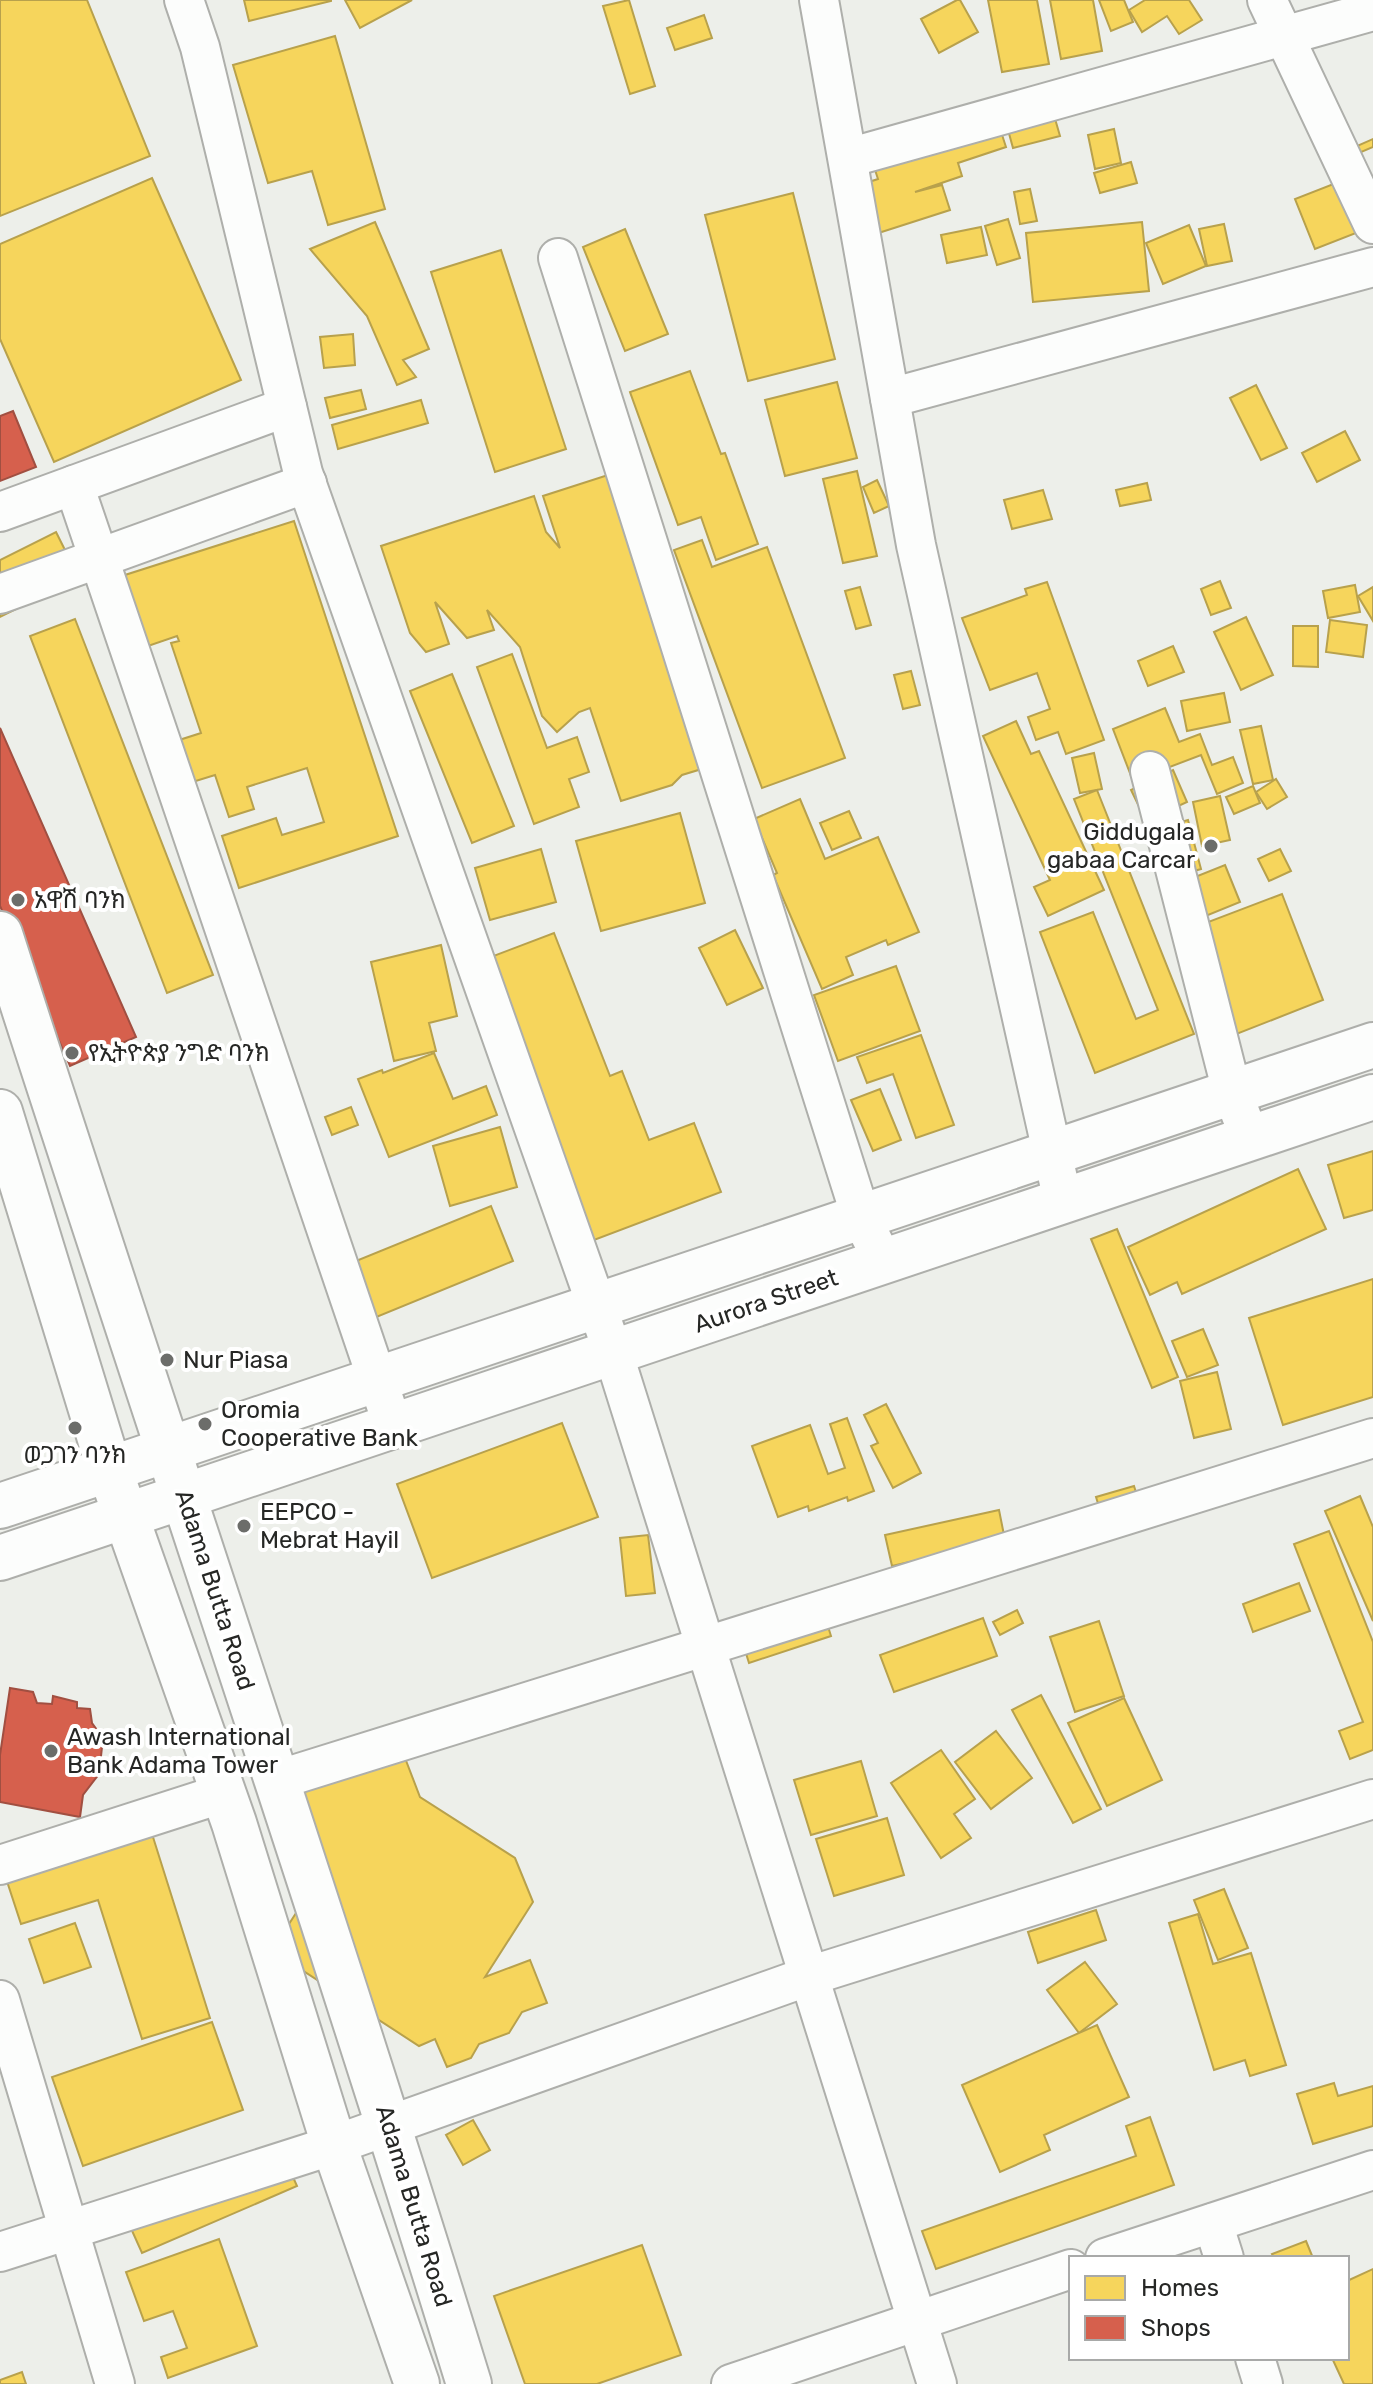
<svg xmlns="http://www.w3.org/2000/svg" width="1373" height="2384" viewBox="0 0 1373 2384" font-family="Rubik,'Noto Sans Ethiopic',sans-serif">
	<style>
		.homes { fill: #f6d55c; stroke: #b8a14c; stroke-width: 2 }
		.shops { fill: #d6604d; stroke: #a14f41; stroke-width: 2 }
		.lines { fill: none; stroke-linecap: round; stroke-linejoin: round }
		.minor-casing { stroke: #aeafab; stroke-width: 42 }
		.tertiary-casing { stroke: #aeafab; stroke-width: 48 }
		.secondary-casing { stroke: #aeafab; stroke-width: 48 }
		.minor { stroke: #fcfdfc; stroke-width: 38 }
		.tertiary { stroke: #fcfdfc; stroke-width: 44 }
		.secondary { stroke: #fcfdfc; stroke-width: 44 }
		.poi-dot { fill: #6c6d6a; stroke: #fff; stroke-width: 3 }
		.labels { text-anchor: middle; dominant-baseline: central; stroke-width: 8; stroke-linejoin: round; paint-order: stroke }
		.poi-label { font-size: 24px; fill: #262725; stroke: #fff; text-anchor: start }
		.street-label { font-size: 24px; fill: #262725; stroke: #fff }
	</style>
	<rect width="100%" height="100%" fill="#edefea"/>
	<g class="homes">
		<polygon points="0,0 87,0 150,156 0,216"/>
		<polygon points="244,0 331,0 331,1 249,21"/>
		<polygon points="345,0 412,0 360,28"/>
		<polygon points="629,0 655,86 630,94 603,6"/>
		<polygon points="957,0 960,0 978,32 939,53 921,19"/>
		<polygon points="988,0 1037,0 1049,64 1002,72"/>
		<polygon points="1050,0 1093,0 1102,51 1061,59"/>
		<polygon points="1099,0 1124,0 1133,22 1111,31"/>
		<polygon points="1145,0 1189,0 1202,20 1179,34 1167,16 1142,32 1129,10"/>
		<polygon points="704,15 712,38 675,50 667,28"/>
		<polygon points="335,36 385,209 328,225 312,171 268,183 233,65"/>
		<polygon points="1045,84 1060,136 1013,148 999,97"/>
		<polygon points="990,98 1006,147 958,163 962,176 915,192 942,185 950,210 863,238 847,189 878,179 865,139"/>
		<polygon points="1114,129 1121,163 1095,169 1088,135"/>
		<polygon points="1373,139 1373,147 1359,153 1357,146"/>
		<polygon points="1131,162 1137,183 1100,193 1094,173"/>
		<polygon points="152,178 241,380 54,462 0,339 0,244"/>
		<polygon points="1336,183 1356,233 1315,249 1295,199"/>
		<polygon points="1030,189 1037,221 1020,224 1014,192"/>
		<polygon points="793,193 835,359 748,381 705,215"/>
		<polygon points="1008,219 1020,258 997,265 985,226"/>
		<polygon points="375,222 429,349 403,360 416,377 397,385 367,316 310,249"/>
		<polygon points="1142,222 1149,291 1033,302 1026,233"/>
		<polygon points="1224,224 1232,261 1207,266 1199,229"/>
		<polygon points="1189,225 1206,266 1163,284 1146,243"/>
		<polygon points="981,227 987,255 947,263 941,235"/>
		<polygon points="625,229 668,334 625,351 583,247"/>
		<polygon points="501,250 566,449 495,472 431,272"/>
		<polygon points="353,334 355,365 324,368 320,337"/>
		<polygon points="690,371 721,454 725,453 758,544 716,560 701,517 678,525 630,392"/>
		<polygon points="837,382 857,458 785,476 765,400"/>
		<polygon points="1256,385 1287,448 1261,460 1230,398"/>
		<polygon points="361,390 366,409 330,418 325,398"/>
		<polygon points="421,400 428,423 338,449 332,425"/>
		<polygon points="1345,431 1360,460 1317,482 1302,453"/>
		<polygon points="857,471 877,556 843,563 823,479"/>
		<polygon points="608,475 705,768 682,775 672,785 621,801 590,708 579,712 557,732 542,716 520,647 487,610 494,630 467,638 435,602 449,644 426,652 410,633 381,546 534,496 546,532 560,548 543,496"/>
		<polygon points="877,480 889,506 874,513 863,487"/>
		<polygon points="1147,483 1151,500 1120,506 1116,490"/>
		<polygon points="1043,490 1052,519 1012,529 1004,500"/>
		<polygon points="294,521 398,836 239,888 222,836 276,818 282,835 324,822 307,768 247,787 254,809 229,817 215,775 186,784 173,742 201,733 171,643 179,641 177,636 148,646 125,575"/>
		<polygon points="56,532 79,578 0,617 0,560"/>
		<polygon points="702,540 712,567 767,547 845,758 762,788 674,550"/>
		<polygon points="1220,581 1231,608 1211,615 1201,589"/>
		<polygon points="1047,582 1104,740 1066,754 1058,732 1036,740 1028,717 1050,709 1037,673 990,690 962,618 1027,595 1025,589"/>
		<polygon points="1355,585 1360,612 1328,618 1323,591"/>
		<polygon points="860,587 871,625 856,629 845,591"/>
		<polygon points="1373,587 1373,621 1358,596"/>
		<polygon points="1246,617 1273,675 1241,690 1214,632"/>
		<polygon points="75,619 213,975 167,993 30,636"/>
		<polygon points="1330,620 1367,625 1363,657 1326,652"/>
		<polygon points="1293,626 1318,626 1318,667 1293,666"/>
		<polygon points="1173,646 1184,672 1148,686 1138,661"/>
		<polygon points="512,654 547,748 577,737 589,772 569,779 579,807 534,824 477,667"/>
		<polygon points="911,671 920,705 903,709 894,675"/>
		<polygon points="452,674 514,826 472,843 410,691"/>
		<polygon points="1224,693 1230,722 1187,731 1181,701"/>
		<polygon points="1165,708 1179,742 1200,734 1212,765 1233,757 1243,783 1217,794 1201,755 1133,781 1113,729"/>
		<polygon points="1016,721 1031,754 1039,751 1104,890 1048,916 1034,887 1050,880 983,736"/>
		<polygon points="1261,726 1273,780 1253,784 1240,730"/>
		<polygon points="1094,753 1102,789 1080,793 1072,758"/>
		<polygon points="1173,770 1187,802 1146,821 1131,790"/>
		<polygon points="1276,779 1287,797 1267,809 1256,792"/>
		<polygon points="1253,786 1260,803 1234,814 1226,797"/>
		<polygon points="1097,790 1194,1034 1095,1073 1040,932 1093,912 1136,1019 1158,1010 1074,799"/>
		<polygon points="1220,796 1230,840 1202,846 1193,802"/>
		<polygon points="800,799 825,859 878,837 919,932 888,945 886,940 846,957 853,975 822,989 773,875 777,873 754,819"/>
		<polygon points="849,811 861,838 832,850 820,823"/>
		<polygon points="680,813 705,903 601,931 576,841"/>
		<polygon points="1188,820 1201,869 1167,879 1153,830"/>
		<polygon points="541,849 556,902 490,920 475,868"/>
		<polygon points="1280,849 1291,871 1269,881 1258,859"/>
		<polygon points="1225,865 1240,902 1186,924 1170,887"/>
		<polygon points="1282,894 1323,1000 1211,1044 1174,935"/>
		<polygon points="735,930 763,988 727,1005 699,948"/>
		<polygon points="554,933 610,1076 622,1071 649,1140 694,1123 721,1192 594,1240 540,1100 475,963"/>
		<polygon points="441,945 457,1016 429,1023 436,1051 394,1061 371,962"/>
		<polygon points="896,966 920,1031 838,1061 814,995"/>
		<polygon points="921,1035 954,1125 916,1138 893,1074 867,1083 857,1057"/>
		<polygon points="434,1053 453,1099 486,1086 497,1115 389,1157 358,1079 382,1070 383,1073"/>
		<polygon points="880,1089 901,1140 873,1151 851,1100"/>
		<polygon points="351,1107 358,1125 332,1135 325,1117"/>
		<polygon points="500,1127 517,1187 450,1206 433,1146"/>
		<polygon points="1373,1151 1373,1210 1344,1218 1328,1165"/>
		<polygon points="1298,1169 1326,1229 1182,1294 1177,1282 1150,1295 1128,1247"/>
		<polygon points="491,1206 513,1261 374,1318 351,1263"/>
		<polygon points="1117,1229 1178,1377 1152,1388 1091,1239"/>
		<polygon points="1373,1279 1373,1397 1283,1425 1249,1318"/>
		<polygon points="1203,1329 1218,1365 1187,1377 1172,1341"/>
		<polygon points="1217,1372 1231,1429 1194,1438 1180,1381"/>
		<polygon points="886,1404 921,1473 893,1488 871,1446 878,1443 864,1415"/>
		<polygon points="847,1418 874,1491 848,1501 847,1497 809,1511 808,1506 778,1517 752,1446 810,1425 828,1474 845,1468 830,1424"/>
		<polygon points="562,1423 598,1517 432,1578 397,1484"/>
		<polygon points="1134,1486 1143,1514 1105,1526 1096,1497"/>
		<polygon points="1360,1496 1373,1527 1373,1621 1325,1511"/>
		<polygon points="999,1510 1005,1540 892,1566 885,1535"/>
		<polygon points="1329,1531 1373,1642 1373,1750 1350,1759 1339,1731 1363,1722 1294,1544"/>
		<polygon points="648,1535 655,1593 626,1596 620,1538"/>
		<polygon points="1299,1583 1310,1611 1253,1632 1243,1604"/>
		<polygon points="821,1604 831,1636 749,1663 739,1631"/>
		<polygon points="1017,1610 1023,1623 1000,1635 993,1622"/>
		<polygon points="983,1618 997,1656 894,1692 880,1655"/>
		<polygon points="1099,1621 1124,1696 1075,1712 1050,1637"/>
		<polygon points="1041,1695 1101,1809 1073,1823 1012,1710"/>
		<polygon points="1124,1698 1162,1780 1107,1806 1068,1723"/>
		<polygon points="996,1731 1032,1778 991,1809 955,1762"/>
		<polygon points="400,1745 420,1797 515,1858 533,1902 485,1977 530,1960 547,2003 522,2012 509,2033 479,2044 471,2058 447,2067 435,2039 419,2046 294,1965 269,1955 307,1896 295,1803 309,1780"/>
		<polygon points="941,1750 975,1799 954,1814 971,1838 941,1858 891,1783"/>
		<polygon points="861,1761 877,1816 811,1835 794,1780"/>
		<polygon points="147,1818 210,2018 142,2039 98,1900 21,1924 1,1863"/>
		<polygon points="887,1818 904,1875 834,1896 816,1839"/>
		<polygon points="1224,1889 1248,1948 1218,1960 1194,1900"/>
		<polygon points="1096,1910 1106,1940 1038,1963 1028,1932"/>
		<polygon points="1198,1914 1213,1964 1251,1953 1286,2065 1250,2076 1245,2060 1214,2070 1169,1923"/>
		<polygon points="75,1923 91,1967 44,1983 29,1939"/>
		<polygon points="1085,1962 1117,2004 1079,2033 1047,1990"/>
		<polygon points="212,2022 243,2110 83,2166 52,2077"/>
		<polygon points="1097,2025 1129,2097 1044,2135 1050,2150 1000,2172 962,2085"/>
		<polygon points="1334,2083 1338,2096 1373,2086 1373,2126 1313,2144 1297,2094"/>
		<polygon points="1150,2117 1174,2185 936,2269 922,2231 1136,2156 1126,2126"/>
		<polygon points="473,2120 490,2150 463,2165 446,2135"/>
		<polygon points="284,2157 297,2186 142,2253 129,2224"/>
		<polygon points="219,2239 257,2346 168,2378 161,2357 187,2348 173,2311 144,2321 126,2272"/>
		<polygon points="1306,2241 1313,2258 1274,2258 1272,2254"/>
		<polygon points="642,2245 681,2355 597,2384 525,2384 494,2296"/>
		<polygon points="1373,2269 1373,2384 1344,2384 1332,2358 1347,2358 1347,2281"/>
		<polygon points="22,2372 26,2384 0,2384 0,2380"/>
	</g>
	<g class="shops">
		<polygon points="13,411 36,467 0,481 0,416"/>
		<polygon points="0,728 136,1037 70,1066 0,906"/>
		<polygon points="10,1688 33,1692 37,1703 52,1704 53,1696 77,1702 77,1708 90,1709 92,1723 97,1730 102,1747 99,1774 83,1795 80,1817 0,1802 0,1755"/>
	</g>
	<g class="lines">
		<g class="minor-casing">
			<g id="minor">
				<polyline points="184,0 200,47 303,473 613,1352 937,2384"/>
				<polyline points="819,0 916,545 1063,1201"/>
				<polyline points="1267,0 1373,224"/>
				<polyline points="848,158 1373,11"/>
				<polyline points="558,258 861,1217 883,1261"/>
				<polyline points="890,398 1373,267"/>
				<polyline points="74,485 393,1426"/>
				<polyline points="0,512 287,407"/>
				<polyline points="0,594 307,483"/>
				<polyline points="1150,771 1232,1092 1250,1138"/>
				<polyline points="277,1780 1373,1438"/>
				<polyline points="0,1865 224,1793"/>
				<polyline points="0,2000 115,2384"/>
				<polyline points="1213,2223 1224,2258"/>
				<polyline points="0,2252 334,2145 809,1976 1373,1799"/>
				<polyline points="1105,2258 1373,2170"/>
				<polyline points="1255,2358 1263,2384"/>
				<polyline points="731,2384 1071,2269"/>
			</g>
		</g>
		<g class="tertiary-casing">
			<g id="tertiary">
				<path d="M0 934C155 1418 320 1898 469 2384"/>
				<polyline points="0,1112 109,1468 234,1823 334,2145 417,2384"/>
			</g>
		</g>
		<g class="secondary-casing">
			<g id="secondary">
				<polyline points="0,1506 1373,1045"/>
				<polyline points="0,1558 1373,1097"/>
			</g>
		</g>
		<use href="#minor" class="minor"/>
		<use href="#tertiary" class="tertiary"/>
		<use href="#secondary" class="secondary"/>
	</g>
	<g class="poi-dot">
		<circle cx="1211" cy="846" r="8"/>
		<circle cx="18" cy="900" r="8"/>
		<circle cx="72" cy="1053" r="8"/>
		<circle cx="167" cy="1360" r="8"/>
		<circle cx="205" cy="1424" r="8"/>
		<circle cx="75" cy="1428" r="8"/>
		<circle cx="244" cy="1526" r="8"/>
		<circle cx="51" cy="1751" r="8"/>
	</g>
	<g class="labels">
		<g class="poi-label">
			<text x="1195" y="832" text-anchor="end">Giddugala<tspan x="1195" dy="28">gabaa Carcar</tspan></text>
			<text x="34" y="900">አዋሽ ባንክ</text>
			<text x="88" y="1053">የኢትዮጵያ ንግድ ባንክ</text>
			<text x="183" y="1360">Nur Piasa</text>
			<text x="221" y="1410">Oromia<tspan x="221" dy="28">Cooperative Bank</tspan></text>
			<text x="75" y="1455" text-anchor="middle">ወጋገን ባንክ</text>
			<text x="260" y="1512">EEPCO -<tspan x="260" dy="28">Mebrat Hayil</tspan></text>
			<text x="67" y="1737">Awash International<tspan x="67" dy="28">Bank Adama Tower</tspan></text>
		</g>
		<g class="street-label">
			<text transform="translate(766 1301) rotate(-19)">Aurora Street</text>
			<text transform="translate(215 1590) rotate(72)">Adama Butta Road</text>
			<text transform="translate(414 2206) rotate(73)">Adama Butta Road</text>
		</g>
	</g>
	<rect x="1069" y="2256" width="280" height="104" fill="#ffffff" stroke="#a8a9a8" stroke-width="2"/>
	<rect x="1085" y="2276" width="40" height="24" fill="#f6d55c" stroke="#a8a9a8" stroke-width="2"/>
	<text x="1141" y="2296" font-size="24" fill="#262725">Homes</text>
	<rect x="1085" y="2316" width="40" height="24" fill="#d6604d" stroke="#a8a9a8" stroke-width="2"/>
	<text x="1141" y="2336" font-size="24" fill="#262725">Shops</text>
</svg>
